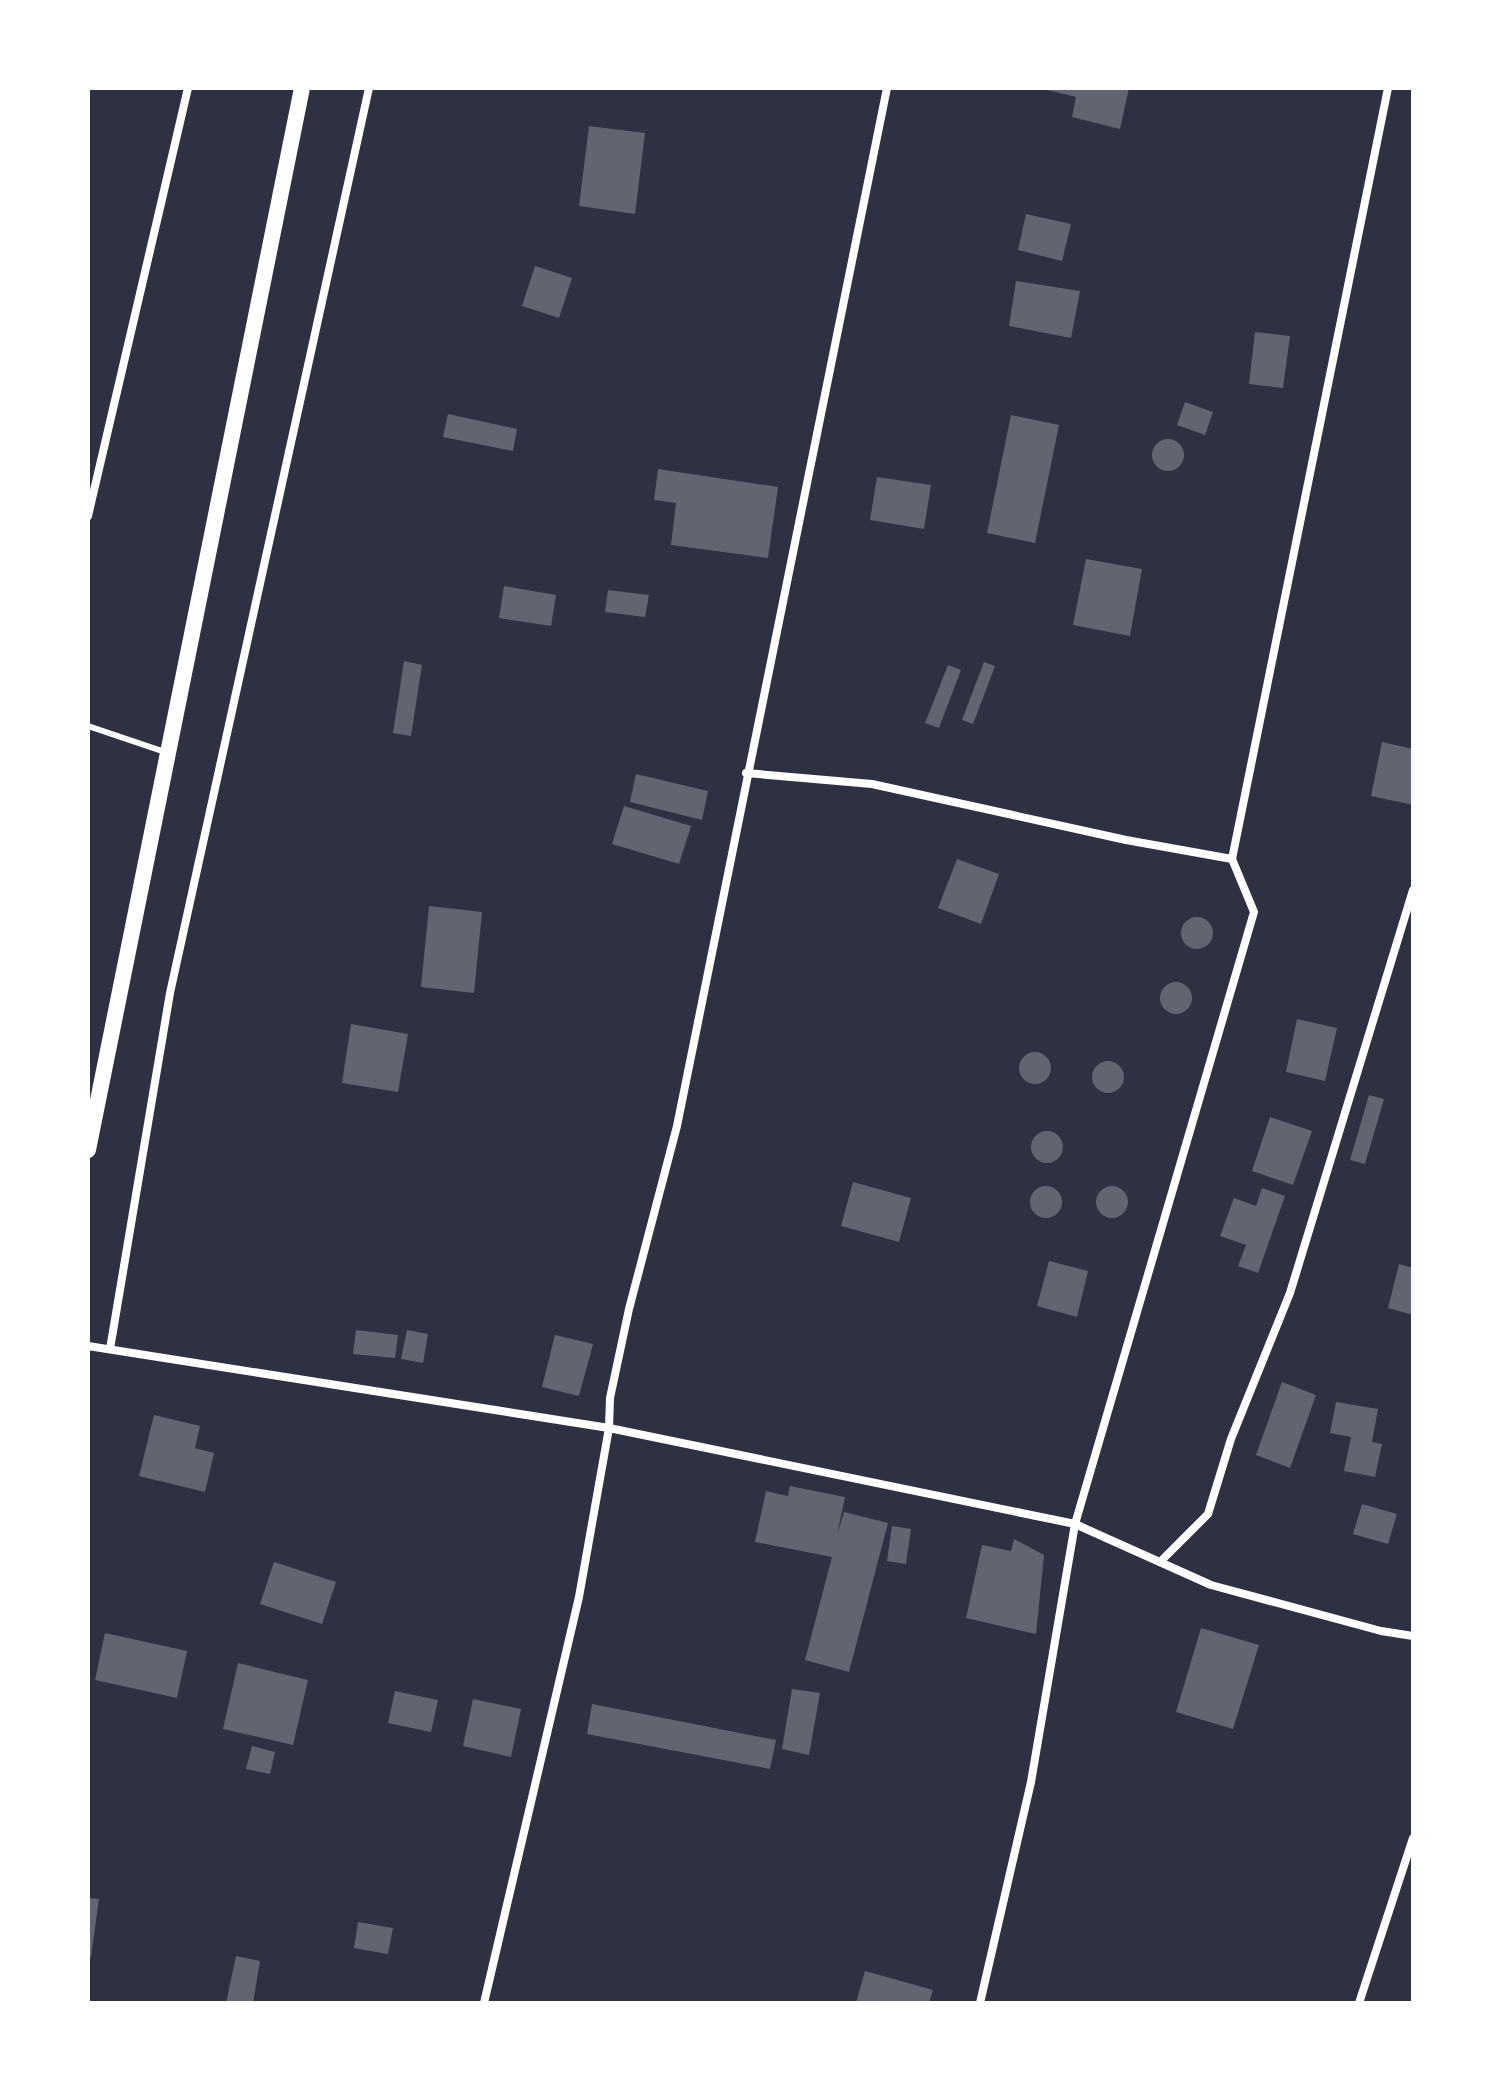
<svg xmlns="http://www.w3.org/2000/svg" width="1501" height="2091" viewBox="0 0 1501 2091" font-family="'Noto Sans',sans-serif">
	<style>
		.building { fill: #626471 }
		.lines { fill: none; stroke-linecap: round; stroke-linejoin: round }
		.service { stroke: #fff; stroke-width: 6 }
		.minor { stroke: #fff; stroke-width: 8 }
		.secondary { stroke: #fff; stroke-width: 16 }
	</style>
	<rect width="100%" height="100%" fill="#2d3142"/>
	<g class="building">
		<polygon points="1129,88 1120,129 1072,117 1076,97 1043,89"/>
		<polygon points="589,126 645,133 635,214 579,206"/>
		<polygon points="1026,214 1071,224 1062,261 1018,250"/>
		<polygon points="535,266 572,278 559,318 522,306"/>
		<polygon points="1016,281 1080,291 1071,338 1009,326"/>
		<polygon points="1255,332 1290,336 1283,388 1249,384"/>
		<polygon points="1185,402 1213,412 1205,435 1177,425"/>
		<polygon points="448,414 517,429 513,451 443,437"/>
		<polygon points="1011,415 1059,425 1035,543 987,533"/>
		<circle cx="1168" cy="455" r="16"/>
		<polygon points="658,469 778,487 768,558 671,545 676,503 654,500"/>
		<polygon points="877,477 931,485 924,529 870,520"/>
		<polygon points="1086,559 1142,569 1130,636 1073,625"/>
		<polygon points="504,586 556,595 551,626 499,618"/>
		<polygon points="608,590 649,595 645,617 605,612"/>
		<polygon points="404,661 422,665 411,736 393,733"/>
		<polygon points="984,662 995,666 973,724 962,720"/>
		<polygon points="948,665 961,670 939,728 925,723"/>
		<polygon points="1382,742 1413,749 1413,805 1371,796"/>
		<polygon points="636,774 708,791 702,820 630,802"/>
		<polygon points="624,806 691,826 679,864 612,844"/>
		<polygon points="957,859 999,874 981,924 938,908"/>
		<polygon points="429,906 482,912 474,993 421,987"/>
		<circle cx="1197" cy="933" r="16"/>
		<circle cx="1176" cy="998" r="16"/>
		<polygon points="1297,1019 1337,1028 1325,1081 1286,1072"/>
		<polygon points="351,1024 408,1034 398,1092 342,1083"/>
		<circle cx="1035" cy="1068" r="16"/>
		<circle cx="1108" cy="1077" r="16"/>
		<polygon points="1369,1095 1384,1099 1365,1164 1350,1160"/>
		<polygon points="1270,1117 1312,1131 1293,1185 1252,1171"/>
		<circle cx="1047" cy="1147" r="16"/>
		<polygon points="853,1182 911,1198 899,1242 841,1226"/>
		<circle cx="1046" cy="1202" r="16"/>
		<circle cx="1112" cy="1202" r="16"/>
		<polygon points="1262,1188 1285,1196 1258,1273 1238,1266 1246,1245 1220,1236 1234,1198 1256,1206"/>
		<polygon points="1049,1261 1088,1271 1077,1317 1037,1306"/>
		<polygon points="1399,1264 1413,1268 1413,1315 1388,1308"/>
		<polygon points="356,1330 398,1335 395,1358 353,1354"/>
		<polygon points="407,1330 428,1334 423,1363 401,1359"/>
		<polygon points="555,1335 593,1344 579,1396 542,1387"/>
		<polygon points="1282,1382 1316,1395 1290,1468 1256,1455"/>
		<polygon points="1336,1402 1378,1409 1372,1442 1382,1444 1375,1477 1344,1471 1351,1437 1330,1433"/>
		<polygon points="154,1415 200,1426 195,1448 214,1453 205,1492 139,1476"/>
		<polygon points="790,1486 845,1497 837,1535 844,1512 888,1523 849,1672 805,1660 832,1557 755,1542 766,1491 788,1496"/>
		<polygon points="1362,1504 1397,1514 1388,1544 1353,1534"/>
		<polygon points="892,1526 911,1529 906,1564 887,1561"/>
		<polygon points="1014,1539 1044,1555 1036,1634 966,1618 982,1545 1011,1551"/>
		<polygon points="274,1562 336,1582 322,1624 260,1604"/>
		<polygon points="1201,1628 1259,1645 1233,1729 1176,1712"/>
		<polygon points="105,1633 187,1651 177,1698 95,1680"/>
		<polygon points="238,1663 308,1680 293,1745 223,1729"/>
		<polygon points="792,1689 820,1693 809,1755 782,1749"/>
		<polygon points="395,1691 438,1700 431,1732 388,1723"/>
		<polygon points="473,1699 521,1709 511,1757 463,1746"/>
		<polygon points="592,1704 776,1740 770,1769 587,1734"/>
		<polygon points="252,1746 275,1752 270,1774 246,1769"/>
		<polygon points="88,1898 99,1899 91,1957 88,1956"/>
		<polygon points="358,1922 393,1928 388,1954 354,1948"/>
		<polygon points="236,1956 260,1961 253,2003 226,2003"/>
		<polygon points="865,1971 933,1990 929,2003 856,2003"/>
	</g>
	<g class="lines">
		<polyline class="service" points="88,726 165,752"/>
		<g class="minor">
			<polyline points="88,516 188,88"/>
			<polyline points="746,773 872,784 1126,840 1232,859"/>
			<polyline points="88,1346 609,1428 1075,1524 1211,1585 1381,1631 1413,1636"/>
			<polyline points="110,1349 170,993 369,88"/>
			<polyline points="1160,1562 1208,1514 1231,1439 1290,1293 1413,890"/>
			<polyline points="484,2003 579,1597 609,1428 610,1398 629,1309 677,1126 887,88"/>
			<polyline points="980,2003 1031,1782 1075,1524 1254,912 1232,859 1388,88"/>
			<polyline points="1359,2003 1413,1838"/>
		</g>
		<polyline class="secondary" points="88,1150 302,88"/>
	</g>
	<rect width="1501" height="2091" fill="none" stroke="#ffffff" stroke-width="180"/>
</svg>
